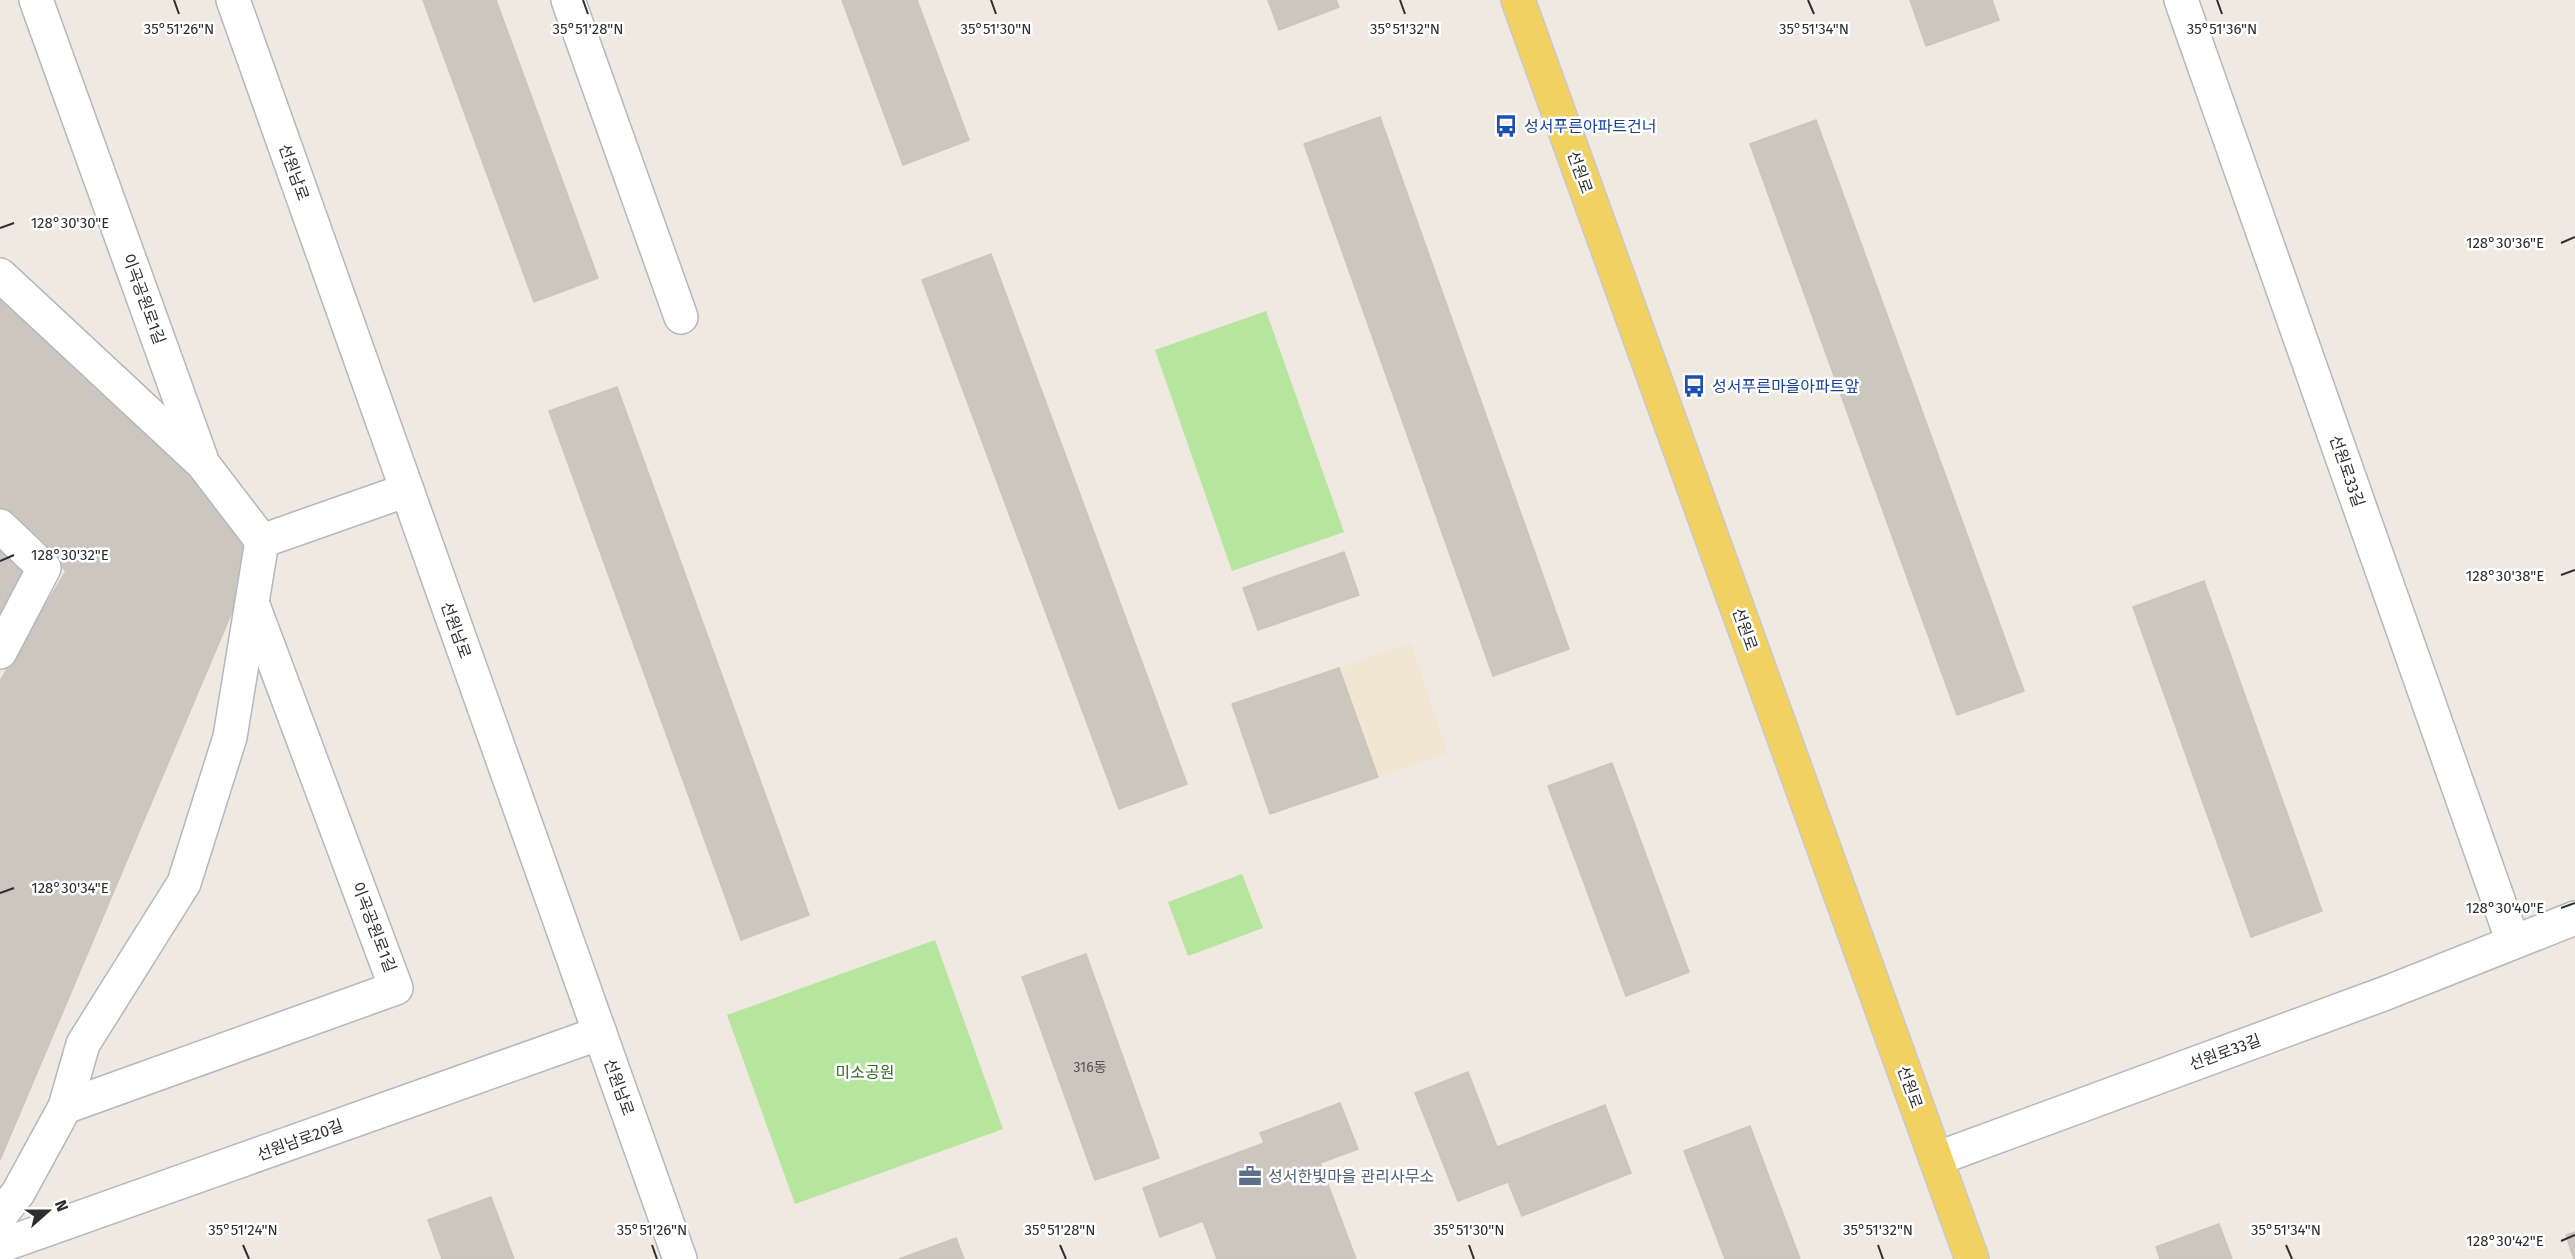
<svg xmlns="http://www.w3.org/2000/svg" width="2575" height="1259" viewBox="0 0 2575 1259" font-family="'Fira Sans','Noto Sans KR',sans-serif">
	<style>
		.education { fill: #f0e6d1 }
		.green { fill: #b6e59e }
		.building { fill: #cbc7bf; stroke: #cbc5ba; stroke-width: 1.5 }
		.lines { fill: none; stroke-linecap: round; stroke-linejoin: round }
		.minor-casing { stroke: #b4b7c1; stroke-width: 36 }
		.major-casing { stroke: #c9c9c9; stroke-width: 36 }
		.minor { stroke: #fff; stroke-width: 33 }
		.major { stroke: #f2d163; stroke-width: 33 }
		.ticks { fill: none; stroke: #2e2e2e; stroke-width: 2 }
		.labels { text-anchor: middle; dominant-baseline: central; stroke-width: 5; stroke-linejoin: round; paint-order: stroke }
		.number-label { font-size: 14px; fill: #555452 }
		.transit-label { font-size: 16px; fill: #164399; stroke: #fff; text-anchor: start }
		.street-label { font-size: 16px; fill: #2e2e2e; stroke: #fff }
		.park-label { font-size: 16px; fill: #2c6e1b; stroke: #fff }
		.service-label { font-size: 16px; fill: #4e5e75; stroke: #fff; text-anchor: start }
		.ticks-label { font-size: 15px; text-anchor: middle; fill: #2e2e2e; stroke: #fff; stroke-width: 5; stroke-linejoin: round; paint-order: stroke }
	</style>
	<rect width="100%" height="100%" fill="#efe9e1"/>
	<polygon class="education" points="1411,643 1448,753 1270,814 1232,704"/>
	<g class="green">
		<polygon points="1266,311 1344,532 1232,571 1155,350"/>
		<polygon points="1242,874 1263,928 1188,956 1168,902"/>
		<polygon points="935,940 1003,1129 795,1204 727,1015"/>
	</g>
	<g class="building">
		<polygon points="423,0 496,0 598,278 534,302"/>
		<polygon points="842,0 917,0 969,140 903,165"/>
		<polygon points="1268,0 1336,0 1339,7 1279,30"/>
		<polygon points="1910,0 1992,0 1999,20 1926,46"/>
		<polygon points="1380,117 1569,649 1493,676 1304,144"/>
		<polygon points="1816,120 2024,691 1957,715 1750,144"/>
		<polygon points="991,254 1187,784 1119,809 922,280"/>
		<polygon points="0,285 262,541 0,1160 0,681 66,571 0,508"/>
		<polygon points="617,387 809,915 741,940 549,411"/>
		<polygon points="0,551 30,577 0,647"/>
		<polygon points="1344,552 1359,595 1258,630 1243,588"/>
		<polygon points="2204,581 2322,911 2251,937 2133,607"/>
		<polygon points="1339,668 1378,777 1270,814 1232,704"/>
		<polygon points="1612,763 1689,972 1626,996 1548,786"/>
		<polygon points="1086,954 1159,1158 1095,1180 1022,977"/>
		<polygon points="1468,1072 1497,1147 1605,1105 1631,1173 1522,1216 1508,1182 1458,1201 1415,1093"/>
		<polygon points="1340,1103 1358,1149 1320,1163 1356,1259 1217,1259 1203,1221 1160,1237 1143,1188 1264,1143 1260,1133"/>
		<polygon points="1750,1126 1800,1259 1725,1259 1684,1151"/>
		<polygon points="491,1197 514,1259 442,1259 428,1220"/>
		<polygon points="2219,1224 2232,1259 2160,1259 2156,1247"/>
		<polygon points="2575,1232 2575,1259 2574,1259 2566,1235"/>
		<polygon points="956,1238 964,1259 899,1259"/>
	</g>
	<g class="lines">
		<g class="minor-casing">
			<g id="minor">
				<polyline points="36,0 201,458"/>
				<polyline points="233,0 680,1259"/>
				<polyline points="568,0 681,317"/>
				<polyline points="2181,0 2513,942"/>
				<polyline points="0,275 203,464 262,541 230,737 184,883 83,1044 65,1107 18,1193 0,1216"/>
				<polyline points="0,526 44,568 0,652"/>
				<polyline points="262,541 407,490"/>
				<polyline points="65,1107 396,988 253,605"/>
				<polyline points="1936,1159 2386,993 2575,918"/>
				<polyline points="0,1246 600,1033"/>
			</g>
		</g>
		<g class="major-casing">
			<polyline id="major" points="1518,0 1972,1259"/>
		</g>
		<use href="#minor" class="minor"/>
		<use href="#major" class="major"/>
	</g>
	<path class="ticks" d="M174 0 179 14M583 0 588 14M991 0 996 14M1400 0 1405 14M1808 0 1814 14M2217 0 2222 14M0 228 14 223M2561 243 2575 237M0 561 14 555M2561 575 2575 570M0 893 14 888M2561 908 2575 903M2561 1241 2575 1235M243 1245 249 1259M652 1245 657 1259M1060 1245 1066 1259M1469 1245 1474 1259M1878 1245 1883 1259M2286 1245 2292 1259"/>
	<defs>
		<g id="bus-bare" transform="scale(1.8)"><path d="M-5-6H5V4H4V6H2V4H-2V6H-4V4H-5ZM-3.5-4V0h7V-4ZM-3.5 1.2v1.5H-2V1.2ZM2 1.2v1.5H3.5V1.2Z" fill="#1a4fb4" stroke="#fff" stroke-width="2.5" paint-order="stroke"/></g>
		<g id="office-bare" transform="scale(1.8)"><path d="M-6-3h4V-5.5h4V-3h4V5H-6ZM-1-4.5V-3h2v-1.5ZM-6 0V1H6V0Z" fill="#5c6f8a" stroke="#fff" stroke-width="2.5" paint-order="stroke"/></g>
	</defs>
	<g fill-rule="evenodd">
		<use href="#bus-bare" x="1506" y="126"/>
		<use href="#bus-bare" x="1694" y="386"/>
		<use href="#office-bare" x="1250" y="1176"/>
	</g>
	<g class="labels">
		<g class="number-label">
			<text x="1090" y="1067">316동</text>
		</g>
		<g class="transit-label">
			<text x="1524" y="126">성서푸른아파트건너</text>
			<text x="1712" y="386">성서푸른마을아파트앞</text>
		</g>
		<g class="street-label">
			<text transform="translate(294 172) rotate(70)">선원남로</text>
			<text transform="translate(1580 172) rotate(70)">선원로</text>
			<text transform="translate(144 299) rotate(70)">이곡공원로1길</text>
			<text transform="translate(2347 471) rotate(71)">선원로33길</text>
			<text transform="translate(1745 629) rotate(70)">선원로</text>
			<text transform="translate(456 630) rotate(70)">선원남로</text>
			<text transform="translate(374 927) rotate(69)">이곡공원로1길</text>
			<text transform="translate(2225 1052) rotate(-20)">선원로33길</text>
			<text transform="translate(619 1087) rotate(70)">선원남로</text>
			<text transform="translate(1910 1087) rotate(70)">선원로</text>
			<text transform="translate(300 1140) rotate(-20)">선원남로20길</text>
		</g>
		<g class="park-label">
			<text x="865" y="1072">미소공원</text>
		</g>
		<g class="service-label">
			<text x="1268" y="1176">성서한빛마을 관리사무소</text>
		</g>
	</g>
	<g class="ticks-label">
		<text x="179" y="34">35°51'26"N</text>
		<text x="588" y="34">35°51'28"N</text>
		<text x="996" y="34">35°51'30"N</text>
		<text x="1814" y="34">35°51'34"N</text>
		<text x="2222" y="34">35°51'36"N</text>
		<text x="1405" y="34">35°51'32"N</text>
		<text x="70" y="228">128°30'30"E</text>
		<text x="2505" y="248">128°30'36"E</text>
		<text x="70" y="560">128°30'32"E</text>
		<text x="2505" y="581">128°30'38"E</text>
		<text x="70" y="893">128°30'34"E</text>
		<text x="2505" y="913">128°30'40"E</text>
		<text x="243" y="1235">35°51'24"N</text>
		<text x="652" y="1235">35°51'26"N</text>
		<text x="1060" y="1235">35°51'28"N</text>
		<text x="1469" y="1235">35°51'30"N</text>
		<text x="1878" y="1235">35°51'32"N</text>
		<text x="2286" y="1235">35°51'34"N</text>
		<text x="2505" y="1246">128°30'42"E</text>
	</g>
	<g transform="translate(48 1211) rotate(69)" stroke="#ffffff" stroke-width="4.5" paint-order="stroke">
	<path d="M0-4.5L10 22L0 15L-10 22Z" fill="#2e2e2e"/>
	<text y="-9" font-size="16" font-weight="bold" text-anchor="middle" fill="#2e2e2e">N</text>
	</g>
</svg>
